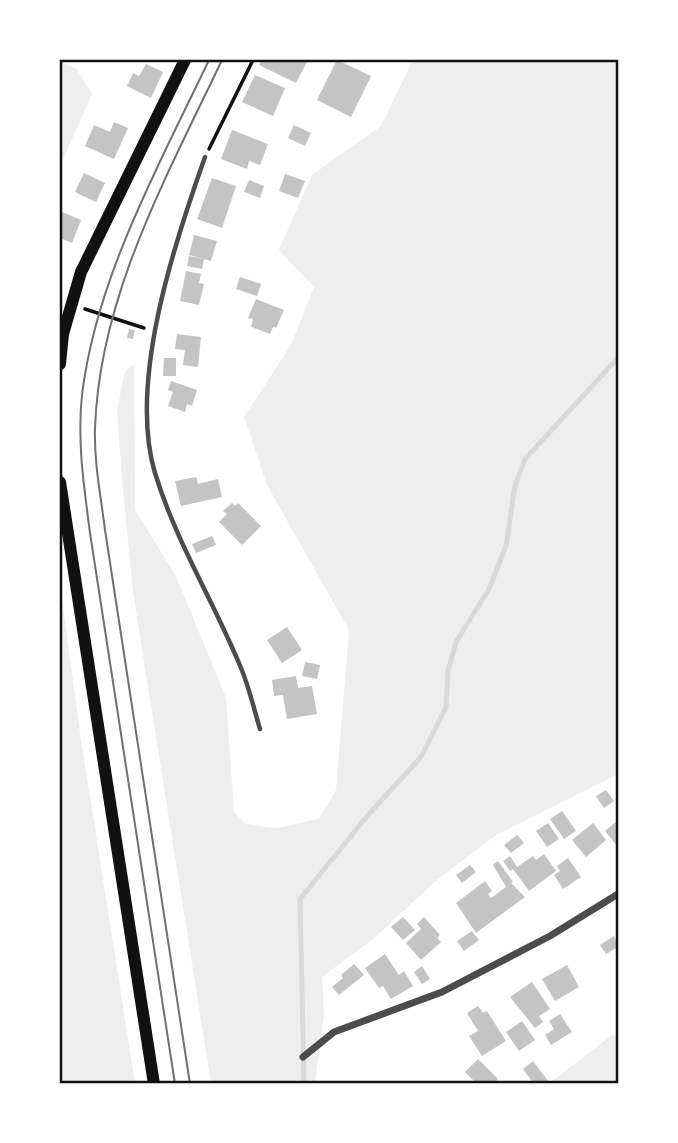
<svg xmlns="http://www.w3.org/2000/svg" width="678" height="1143" viewBox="0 0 678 1143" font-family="Barlow,sans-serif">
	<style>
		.green { fill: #eee }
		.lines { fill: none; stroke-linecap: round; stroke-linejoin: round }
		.stream { stroke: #d9d9d9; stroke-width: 5 }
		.building { fill: #c4c4c4 }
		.path { stroke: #111; stroke-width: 3.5 }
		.service { stroke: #4c4c4c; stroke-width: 4.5 }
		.minor { stroke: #4c4c4c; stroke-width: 7 }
		.secondary { stroke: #111; stroke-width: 12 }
		.tram { stroke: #707070; stroke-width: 2 }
		.neatline { fill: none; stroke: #111; stroke-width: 2.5 }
	</style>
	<rect width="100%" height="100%" fill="#fff"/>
	<g class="green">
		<polygon points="413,60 618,60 618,774 496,835 438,879 373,939 322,977 324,1014 315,1083 211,1083 133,592 122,479 117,412 124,374 134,363 135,510 176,576 226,698 234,811 245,824 277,828 319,819 336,790 349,630 267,485 244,417 291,345 314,287 279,250 312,175 381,126"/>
		<polygon points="60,63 76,68 92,94 60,166"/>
		<polygon points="60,584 80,733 135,1083 60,1083"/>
		<polygon points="612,1035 618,1036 618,1083 550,1083"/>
	</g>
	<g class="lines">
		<polyline class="stream" points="304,1084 300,899 368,815 421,757 446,707 448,671 456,642 489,589 506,546 515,486 525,459 618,358"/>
	</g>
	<g class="building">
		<polygon points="262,60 308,60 296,83 259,65"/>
		<polygon points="337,60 371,76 351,117 317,100"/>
		<polygon points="146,64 163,72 151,98 127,86 133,73 139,76"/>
		<polygon points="255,75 285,88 273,116 242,102"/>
		<polygon points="114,122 128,128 114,159 85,146 94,125 110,132"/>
		<polygon points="294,125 311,133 305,146 288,138"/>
		<polygon points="232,130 268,144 260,165 249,161 247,169 221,159"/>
		<polygon points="84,173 105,183 96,202 75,192"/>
		<polygon points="285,174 305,181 298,198 279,191"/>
		<polygon points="212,178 236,186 222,228 197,219"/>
		<polygon points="249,180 264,186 260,198 244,192"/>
		<polygon points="60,211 81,220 72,243 60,238"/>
		<polygon points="194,235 217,241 211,261 189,255"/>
		<polygon points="189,256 204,259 202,269 187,266"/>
		<polygon points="186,271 201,274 199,283 204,284 199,305 180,301"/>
		<polygon points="240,277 261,284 257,296 236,289"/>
		<polygon points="256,299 284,310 276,328 273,327 270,334 251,327 253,319 248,318"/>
		<polygon points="129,329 135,330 133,339 127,338"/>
		<polygon points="177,334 201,337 198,367 183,365 185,350 175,349"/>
		<polygon points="164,358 176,358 176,376 163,376"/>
		<polygon points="171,381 197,390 192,406 187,404 185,412 168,406 173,392 168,390"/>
		<polygon points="196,477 198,484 218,479 222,497 181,506 175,481"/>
		<polygon points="232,503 235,506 238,503 261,526 242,545 219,522 227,514 223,511"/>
		<polygon points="212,536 216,545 196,553 192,544"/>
		<polygon points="287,627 302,650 282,663 267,640"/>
		<polygon points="305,662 320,665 317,679 302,676"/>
		<polygon points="296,676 298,688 312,686 317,714 287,719 283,695 274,696 272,680"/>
		<polygon points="606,790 614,801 604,808 596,796"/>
		<polygon points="562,811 576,831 564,839 550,819"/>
		<polygon points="618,820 618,847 605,831"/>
		<polygon points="548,823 559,839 547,847 536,831"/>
		<polygon points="593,823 606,840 586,857 572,840"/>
		<polygon points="517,835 524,843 511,853 504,845"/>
		<polygon points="544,854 556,871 529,891 513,869 510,871 503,861 510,856 517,867 533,856 536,860"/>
		<polygon points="568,858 581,877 563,889 554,875 560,871 557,866"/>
		<polygon points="498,861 513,882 511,883 525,897 476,933 456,903 485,881 492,891 488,894 491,898 506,887 493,865"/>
		<polygon points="470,865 476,872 462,883 456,875"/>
		<polygon points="403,917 415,930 403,940 391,927"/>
		<polygon points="424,917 440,935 437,938 441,942 421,960 406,943 421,929 417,924"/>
		<polygon points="472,931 479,940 464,951 457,941"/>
		<polygon points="614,936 618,947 606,954 600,945"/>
		<polygon points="385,954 399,975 404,971 413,986 391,999 383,986 379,988 365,968"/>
		<polygon points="354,964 364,975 339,995 332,987 343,978 341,975"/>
		<polygon points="567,965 579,987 555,1001 542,979"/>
		<polygon points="422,966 430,979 422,984 414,972"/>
		<polygon points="532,982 550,1009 539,1016 543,1022 535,1028 510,997"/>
		<polygon points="478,1006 483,1013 487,1011 506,1041 482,1056 469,1036 478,1031 467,1013"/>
		<polygon points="560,1014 572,1032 551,1045 545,1035 554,1029 549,1021"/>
		<polygon points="522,1021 535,1040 519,1051 506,1032"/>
		<polygon points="478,1059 498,1079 493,1084 477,1084 465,1072"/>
		<polygon points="533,1061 548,1081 545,1084 534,1084 523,1069"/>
	</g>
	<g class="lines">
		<g class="path">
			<polyline points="209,149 253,60"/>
			<polyline points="85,309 144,328"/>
		</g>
		<path class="service" d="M205 157C174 244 128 383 155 473 176 542 214 602 241 668 249 687 254 709 260 729"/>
		<polyline class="minor" points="303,1057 334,1032 442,992 550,936 618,894"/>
		<g class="secondary">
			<polyline points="60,364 63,334 81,272 185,60"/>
			<polyline points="60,482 154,1084"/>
		</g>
		<g class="tram">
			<path d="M175 1084 90 533C84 487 77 441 82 395 96 278 159 165 209 60"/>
			<path d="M190 1084 105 530C101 497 94 463 95 429 99 297 167 176 222 60"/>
		</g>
	</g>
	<rect width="678" height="1143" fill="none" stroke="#ffffff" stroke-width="122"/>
	<rect x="61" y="61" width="556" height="1021" class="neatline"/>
</svg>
